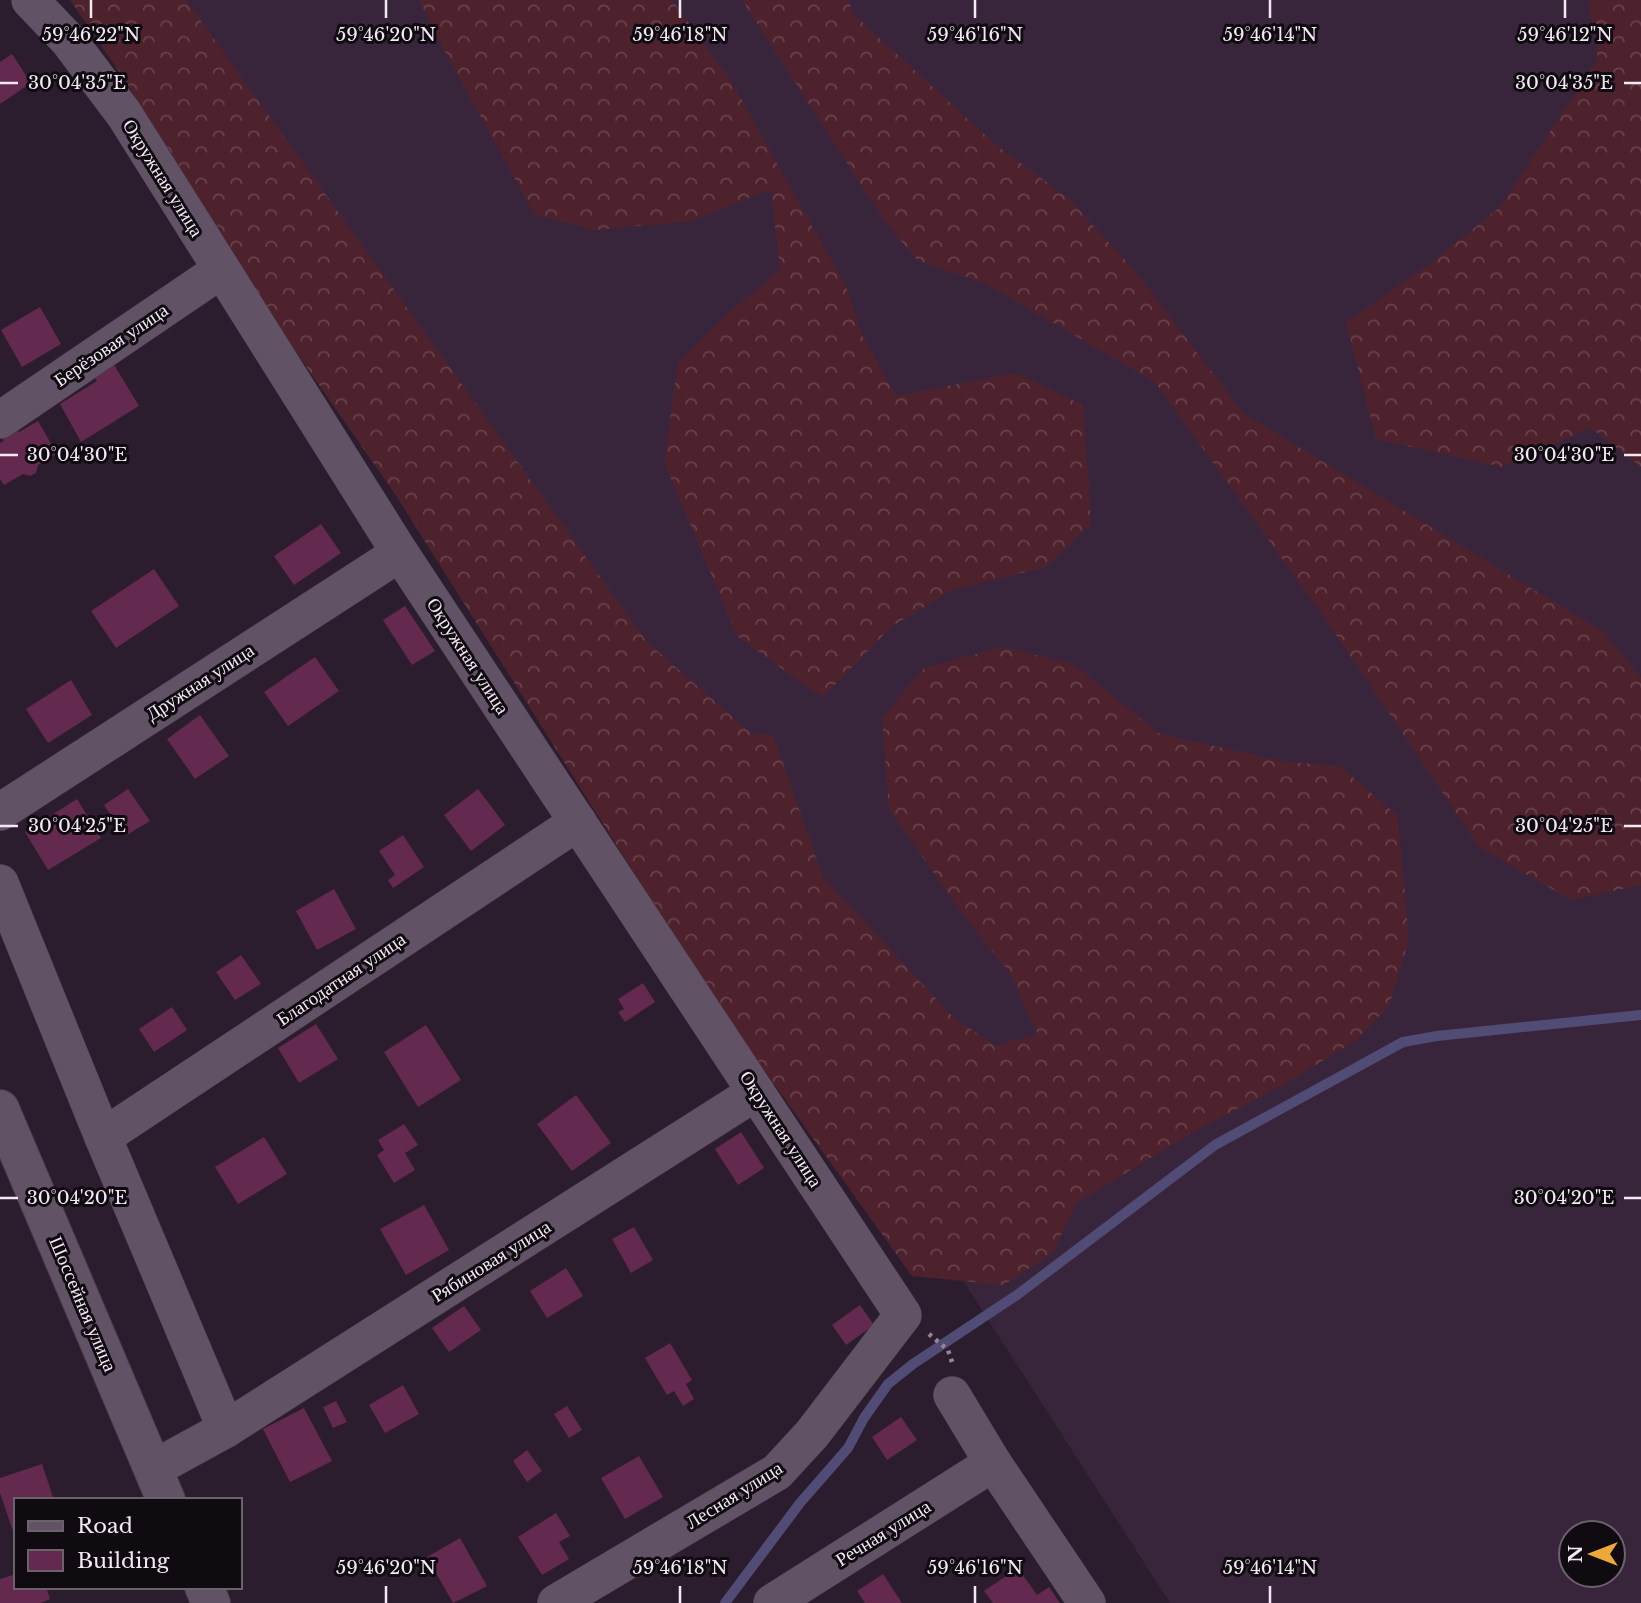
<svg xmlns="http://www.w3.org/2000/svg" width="1641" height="1603" viewBox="0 0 1641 1603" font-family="'Libre Baskerville',serif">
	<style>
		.built { fill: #38253b; fill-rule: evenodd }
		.forest { fill: url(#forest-crowns) }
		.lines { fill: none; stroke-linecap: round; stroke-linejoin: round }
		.stream { stroke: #514c76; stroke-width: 10 }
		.building { fill: #63294e }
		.minor-casing { stroke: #443947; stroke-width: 38 }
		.secondary-casing { stroke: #443947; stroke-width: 40 }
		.path { stroke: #938796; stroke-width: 4.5; stroke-dasharray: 3.5 5; stroke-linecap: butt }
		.minor { stroke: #625265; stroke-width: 37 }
		.secondary { stroke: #625265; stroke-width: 38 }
		.ticks { fill: none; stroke: #f3e9f5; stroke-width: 2.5 }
		.labels { text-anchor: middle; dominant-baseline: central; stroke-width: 6; stroke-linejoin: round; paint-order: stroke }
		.street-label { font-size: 19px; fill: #f3e9f5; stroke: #100a11 }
		.ticks-label { font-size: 18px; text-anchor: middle; fill: #f3e9f5; stroke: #100a11; stroke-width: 6; stroke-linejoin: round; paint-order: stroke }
	</style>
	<defs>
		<pattern id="forest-crowns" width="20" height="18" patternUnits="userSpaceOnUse" patternTransform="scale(1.75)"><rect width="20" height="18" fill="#4e222d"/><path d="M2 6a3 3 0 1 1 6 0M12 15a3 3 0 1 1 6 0" fill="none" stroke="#68424c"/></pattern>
	</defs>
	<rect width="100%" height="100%" fill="#2b1d2e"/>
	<path class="built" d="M141 0H1641V1603H1170ZM1571 1533H1613V1575H1571Z"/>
	<g class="forest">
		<polygon points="70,0 186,0 647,642 752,734 773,735 823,877 952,1016 995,1046 1038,1034 1009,972 961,912 889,809 882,718 924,668 1003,647 1073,664 1160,734 1281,761 1341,767 1398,816 1409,940 1389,1006 1355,1041 1285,1084 1197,1130 1076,1203 1053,1252 1004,1285 912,1276 718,1006 395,494 257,296 122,76"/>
		<polygon points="419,0 672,0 730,79 846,287 863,337 896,396 1015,373 1083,405 1091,523 1046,567 952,590 891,627 824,696 810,689 737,636 664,462 678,363 725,316 780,270 771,189 692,221 595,230 535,215 451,63"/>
		<polygon points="742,0 849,0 852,13 995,144 1068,198 1135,271 1243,413 1605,633 1641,678 1641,885 1571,900 1479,847 1324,617 1155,382 986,284 917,260 887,224 863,188"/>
		<polygon points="1589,0 1641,0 1641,467 1591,428 1502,467 1376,439 1346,322 1430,264 1500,207 1598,59"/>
	</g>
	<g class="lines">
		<polyline class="stream" points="725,1603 800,1503 848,1448 864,1418 888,1384 913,1364 1017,1295 1215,1145 1403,1042 1437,1036 1641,1015"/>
	</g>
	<g class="building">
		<polygon points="12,54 31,83 0,104 0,62"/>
		<polygon points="40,307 61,344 22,367 1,330"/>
		<polygon points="113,363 139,406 81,442 60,404 97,381 93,375"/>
		<polygon points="38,421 57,454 38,465 36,473 30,476 23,474 4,485 0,479 0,443 4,441 2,438 17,429 19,432"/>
		<polygon points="321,524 341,553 294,585 274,556"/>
		<polygon points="154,569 179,606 116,648 91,611"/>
		<polygon points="405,606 435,651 412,665 383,620"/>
		<polygon points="315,657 339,691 288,726 264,692"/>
		<polygon points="71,680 92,715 48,743 26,709"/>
		<polygon points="200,715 229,756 195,779 167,739"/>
		<polygon points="128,789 150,821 125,836 104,805"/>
		<polygon points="478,789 505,825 471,851 444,815"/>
		<polygon points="77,799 101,838 48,870 25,832"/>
		<polygon points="403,835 424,867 393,888 388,880 395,875 379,851"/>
		<polygon points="334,889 356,929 317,950 296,911"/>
		<polygon points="241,955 261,984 235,1000 216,972"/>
		<polygon points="643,983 655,1002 625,1022 618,1012 624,1009 618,999"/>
		<polygon points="172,1007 187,1030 154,1052 139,1029"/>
		<polygon points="316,1024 338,1059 299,1083 278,1048"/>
		<polygon points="426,1025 461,1080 418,1107 384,1052"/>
		<polygon points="576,1095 611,1143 572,1171 537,1124"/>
		<polygon points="404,1124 418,1145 405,1153 415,1170 394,1183 377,1155 384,1150 378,1140"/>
		<polygon points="741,1132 764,1168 738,1185 715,1149"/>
		<polygon points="264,1137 287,1174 238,1204 215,1167"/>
		<polygon points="424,1205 449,1250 406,1275 380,1229"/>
		<polygon points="634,1227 653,1260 631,1273 612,1239"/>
		<polygon points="566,1268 583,1296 547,1318 530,1291"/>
		<polygon points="860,1305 874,1325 846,1345 832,1325"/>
		<polygon points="464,1306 481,1330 449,1352 432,1328"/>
		<polygon points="670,1343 692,1380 686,1384 694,1399 683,1406 674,1391 667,1395 645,1358"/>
		<polygon points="403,1385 419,1414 385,1433 369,1405"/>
		<polygon points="336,1401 347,1422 333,1428 323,1407"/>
		<polygon points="567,1406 582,1430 569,1438 554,1414"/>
		<polygon points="304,1408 332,1461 290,1482 263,1429"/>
		<polygon points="901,1417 917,1440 887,1460 872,1437"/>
		<polygon points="527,1450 542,1471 527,1482 513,1461"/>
		<polygon points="639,1456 663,1497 625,1519 601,1478"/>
		<polygon points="42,1464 54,1500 16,1500 15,1537 0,1493 0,1478"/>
		<polygon points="556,1513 570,1536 559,1542 569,1559 542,1575 518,1537"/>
		<polygon points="460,1538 487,1586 453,1603 427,1557"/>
		<polygon points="1018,1568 1037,1595 1049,1587 1060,1603 993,1603 984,1591"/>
		<polygon points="16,1574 16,1587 46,1587 50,1599 41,1603 0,1603 0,1579"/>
		<polygon points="883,1574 902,1603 865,1603 857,1591"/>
	</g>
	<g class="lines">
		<g class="minor-casing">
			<g id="minor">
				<polyline points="30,0 69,41 124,114 400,553 903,1315 812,1434 777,1472 556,1603"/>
				<polyline points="0,420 221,270"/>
				<polyline points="0,812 400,553"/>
				<polyline points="0,883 103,1137 226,1429"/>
				<polyline points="103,1137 578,822"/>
				<polyline points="952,1395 993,1463 1087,1603"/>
				<polyline points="153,1469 226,1429 756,1092"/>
				<polyline points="772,1603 993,1463"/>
			</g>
		</g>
		<g class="secondary-casing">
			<g id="secondary">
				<polyline points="0,1109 166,1500"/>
				<polyline points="204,1587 211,1603"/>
			</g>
		</g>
		<polyline class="path" points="929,1334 948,1350 952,1362"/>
		<use href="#minor" class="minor"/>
		<use href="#secondary" class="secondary"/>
	</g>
	<path class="ticks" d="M91 0V18M386 0V18M680 0V18M975 0V18M1270 0V18M1565 0V18M0 83H18M1624 83H1641M0 455H18M1624 455H1641M0 826H18M1624 826H1641M0 1198H18M1624 1198H1641M386 1586V1603M680 1586V1603M975 1586V1603M1270 1586V1603"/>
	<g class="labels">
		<g class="street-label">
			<text transform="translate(163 178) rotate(58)">Окружная улица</text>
			<text transform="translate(111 345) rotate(-34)">Берёзовая улица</text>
			<text transform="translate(468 656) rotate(57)">Окружная улица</text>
			<text transform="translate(200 682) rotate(-33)">Дружная улица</text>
			<text transform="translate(341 979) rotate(-34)">Благодатная улица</text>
			<text transform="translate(781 1129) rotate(57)">Окружная улица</text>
			<text transform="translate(491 1261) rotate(-32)">Рябиновая улица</text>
			<text transform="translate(83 1304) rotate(67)">Шоссейная улица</text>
			<text transform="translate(734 1495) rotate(-32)">Лесная улица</text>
			<text transform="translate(883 1533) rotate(-32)">Речная улица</text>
		</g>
	</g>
	<g class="ticks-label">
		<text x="91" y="41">59°46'22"N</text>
		<text x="386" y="41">59°46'20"N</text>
		<text x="680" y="41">59°46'18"N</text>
		<text x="975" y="41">59°46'16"N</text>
		<text x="1270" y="41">59°46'14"N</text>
		<text x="1565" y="41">59°46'12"N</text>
		<text x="1564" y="89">30°04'35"E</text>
		<text x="77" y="89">30°04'35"E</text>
		<text x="1564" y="461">30°04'30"E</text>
		<text x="77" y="461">30°04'30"E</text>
		<text x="1564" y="832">30°04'25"E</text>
		<text x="77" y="832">30°04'25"E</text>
		<text x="1564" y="1204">30°04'20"E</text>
		<text x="77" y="1204">30°04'20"E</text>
		<text x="386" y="1574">59°46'20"N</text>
		<text x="680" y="1574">59°46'18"N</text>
		<text x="975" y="1574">59°46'16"N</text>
		<text x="1270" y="1574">59°46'14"N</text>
	</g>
	<rect x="14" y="1498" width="228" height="91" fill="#100a11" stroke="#6b636c" stroke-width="2"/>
	<rect x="28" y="1521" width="35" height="10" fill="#625265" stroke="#6b636c" stroke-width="2"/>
	<text x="77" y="1533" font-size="21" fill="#f3e9f5">Road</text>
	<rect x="28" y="1550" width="35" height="21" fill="#63294e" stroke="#6b636c" stroke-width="2"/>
	<text x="77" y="1568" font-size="21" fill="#f3e9f5">Building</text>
	<g transform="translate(1592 1554) rotate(270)"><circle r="33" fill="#100a11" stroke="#6b636c" stroke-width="2"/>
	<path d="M0-5L12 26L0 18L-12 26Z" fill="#eca93a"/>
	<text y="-10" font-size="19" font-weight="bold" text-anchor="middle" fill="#f3e9f5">N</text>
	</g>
</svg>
